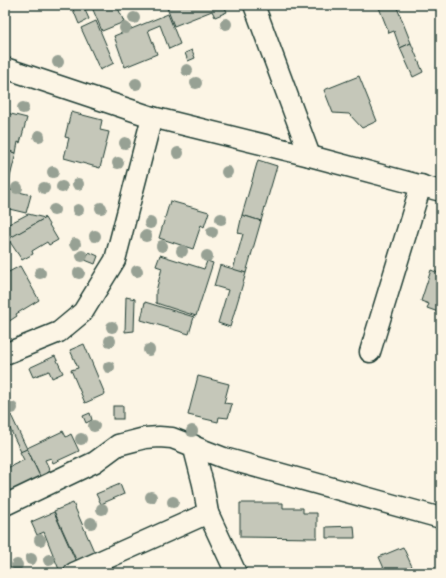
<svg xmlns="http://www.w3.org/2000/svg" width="446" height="578" viewBox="0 0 446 578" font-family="Pangolin,sans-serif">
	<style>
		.building { fill: #c5c7b9; stroke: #1f3d34 }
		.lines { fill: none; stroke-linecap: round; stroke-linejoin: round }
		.minor-casing { stroke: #1f3d34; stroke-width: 23 }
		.minor { stroke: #fcf5e5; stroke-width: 20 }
		.tree { fill: #97a194 }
	</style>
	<rect width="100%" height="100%" fill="#fcf5e5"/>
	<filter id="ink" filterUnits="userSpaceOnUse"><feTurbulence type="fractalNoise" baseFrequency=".025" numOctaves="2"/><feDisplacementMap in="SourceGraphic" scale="8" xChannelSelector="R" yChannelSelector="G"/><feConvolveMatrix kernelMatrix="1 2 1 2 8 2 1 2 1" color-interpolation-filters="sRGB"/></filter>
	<g filter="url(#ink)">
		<g class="building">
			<polygon points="75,5 89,5 90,8 85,10 89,19 79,24 72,7"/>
			<polygon points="91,5 119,5 118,8 124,22 102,31"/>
			<polygon points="175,5 224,5 227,12 215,17 212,11 174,26 167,8"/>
			<polygon points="378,5 396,5 411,43 400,48 394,31 389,33"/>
			<polygon points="168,14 180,44 169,49 160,25 148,30 157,54 125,67 114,36"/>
			<polygon points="96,21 114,63 100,70 81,28"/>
			<polygon points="411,43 423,72 413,77 400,48"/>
			<polygon points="192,50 195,58 188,61 185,53"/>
			<polygon points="359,76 377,121 362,128 349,114 333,113 324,90"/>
			<polygon points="71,112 102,120 100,130 109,132 100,168 64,158 69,138 65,137"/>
			<polygon points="7,113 27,118 20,143 18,142 16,153 5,150 5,122"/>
			<polygon points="5,151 16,153 7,189 31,195 26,213 5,208"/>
			<polygon points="258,160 277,166 261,221 242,215"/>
			<polygon points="170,201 209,212 204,227 201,225 193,249 159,238"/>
			<polygon points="28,214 45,218 9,239 5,231 5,226"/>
			<polygon points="242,215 261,221 246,273 233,270 243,234 238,233"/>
			<polygon points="45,218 58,240 49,245 47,242 32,251 33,254 22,260 8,239"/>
			<polygon points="89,252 98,256 95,264 85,260"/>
			<polygon points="160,255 204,269 207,261 213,263 196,316 156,303 156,291 162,268 156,266"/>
			<polygon points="220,265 246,273 230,327 218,323 228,290 214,286"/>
			<polygon points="20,266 39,300 16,314 17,316 5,324 5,274"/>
			<polygon points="431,270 441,274 441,313 427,308 429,304 421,301"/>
			<polygon points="126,297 135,299 134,331 125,332"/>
			<polygon points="145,302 194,317 189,334 141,320"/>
			<polygon points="84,344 105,394 85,403 71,370 78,368 70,350"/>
			<polygon points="55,356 63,373 52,378 49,371 33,377 29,368"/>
			<polygon points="198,376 229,384 224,403 232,404 228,418 219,417 218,422 188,415"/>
			<rect x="113" y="406" width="10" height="13"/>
			<polygon points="90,413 92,420 86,423 83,416"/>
			<polygon points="11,415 27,449 21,452 5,418"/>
			<polygon points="63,431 66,437 71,434 79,451 53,463 51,458 45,460 55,481 44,485 27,448"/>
			<polygon points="27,449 44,485 5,502 5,480 8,479 5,469 24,460 20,452"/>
			<polygon points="120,484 124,494 101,504 96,494"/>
			<polygon points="73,503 96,556 78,564 54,511"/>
			<polygon points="240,503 283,503 283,508 303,508 303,513 317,513 317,538 240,537"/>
			<polygon points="54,512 77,564 60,572 44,532 37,535 31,522"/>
			<polygon points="354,526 355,538 326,538 326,527"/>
			<polygon points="403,547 415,573 386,573 379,557"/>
		</g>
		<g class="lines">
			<g class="minor-casing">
				<g id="minor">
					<polyline points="254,5 310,156"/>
					<polyline points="5,68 152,117 310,156 441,191"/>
					<polyline points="370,352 421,185"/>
					<polyline points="5,354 59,332 83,312 115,260 152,117"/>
					<polyline points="193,445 203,484 208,513 236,573"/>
					<polyline points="5,505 95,462 118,445 145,438 159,437 172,438 224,458 441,518"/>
					<polyline points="74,573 208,513"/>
				</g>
			</g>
			<use href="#minor" class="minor"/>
		</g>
		<g class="tree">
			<circle cx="134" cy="18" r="6"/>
			<circle cx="226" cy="24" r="6"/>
			<circle cx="125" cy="28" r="6"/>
			<circle cx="58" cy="62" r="6"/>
			<circle cx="187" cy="70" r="6"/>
			<circle cx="196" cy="83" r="6"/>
			<circle cx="136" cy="84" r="6"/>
			<circle cx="23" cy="108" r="6"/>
			<circle cx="39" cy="136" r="6"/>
			<circle cx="125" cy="143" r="6"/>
			<circle cx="178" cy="153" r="6"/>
			<circle cx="118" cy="163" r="6"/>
			<circle cx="53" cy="172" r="6"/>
			<circle cx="227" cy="172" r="6"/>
			<circle cx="78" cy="184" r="6"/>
			<circle cx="62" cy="187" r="6"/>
			<circle cx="17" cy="188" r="6"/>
			<circle cx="44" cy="188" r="6"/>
			<circle cx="101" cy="208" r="6"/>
			<circle cx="54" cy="210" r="6"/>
			<circle cx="78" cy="210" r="6"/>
			<circle cx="221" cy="219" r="6"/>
			<circle cx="150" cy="223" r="6"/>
			<circle cx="212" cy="232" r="6"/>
			<circle cx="95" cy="236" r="6"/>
			<circle cx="146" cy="236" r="6"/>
			<circle cx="75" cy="244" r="6"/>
			<circle cx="162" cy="246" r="6"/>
			<circle cx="182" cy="251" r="6"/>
			<circle cx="82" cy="256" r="6"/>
			<circle cx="207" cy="256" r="6"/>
			<circle cx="137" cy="271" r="6"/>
			<circle cx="40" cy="273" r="6"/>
			<circle cx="79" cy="273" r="6"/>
			<circle cx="112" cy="327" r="6"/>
			<circle cx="110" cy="341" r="6"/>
			<circle cx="149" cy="350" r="6"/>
			<circle cx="109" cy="367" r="6"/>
			<circle cx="12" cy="408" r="6"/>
			<circle cx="94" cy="426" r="6"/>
			<circle cx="192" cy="431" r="6"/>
			<circle cx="81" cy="439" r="6"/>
			<circle cx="151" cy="497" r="6"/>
			<circle cx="173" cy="502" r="6"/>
			<circle cx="102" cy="509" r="6"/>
			<circle cx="91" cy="523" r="6"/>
			<circle cx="40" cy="540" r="6"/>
			<circle cx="31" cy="559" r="6"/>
			<circle cx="49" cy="560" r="6"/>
			<circle cx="17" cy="565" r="6"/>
		</g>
	</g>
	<rect width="446" height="578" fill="none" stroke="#fcf5e5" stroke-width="20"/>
	<rect x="10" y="10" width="426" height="558" fill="none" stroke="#1f3d34" stroke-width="1.5" filter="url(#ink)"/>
</svg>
